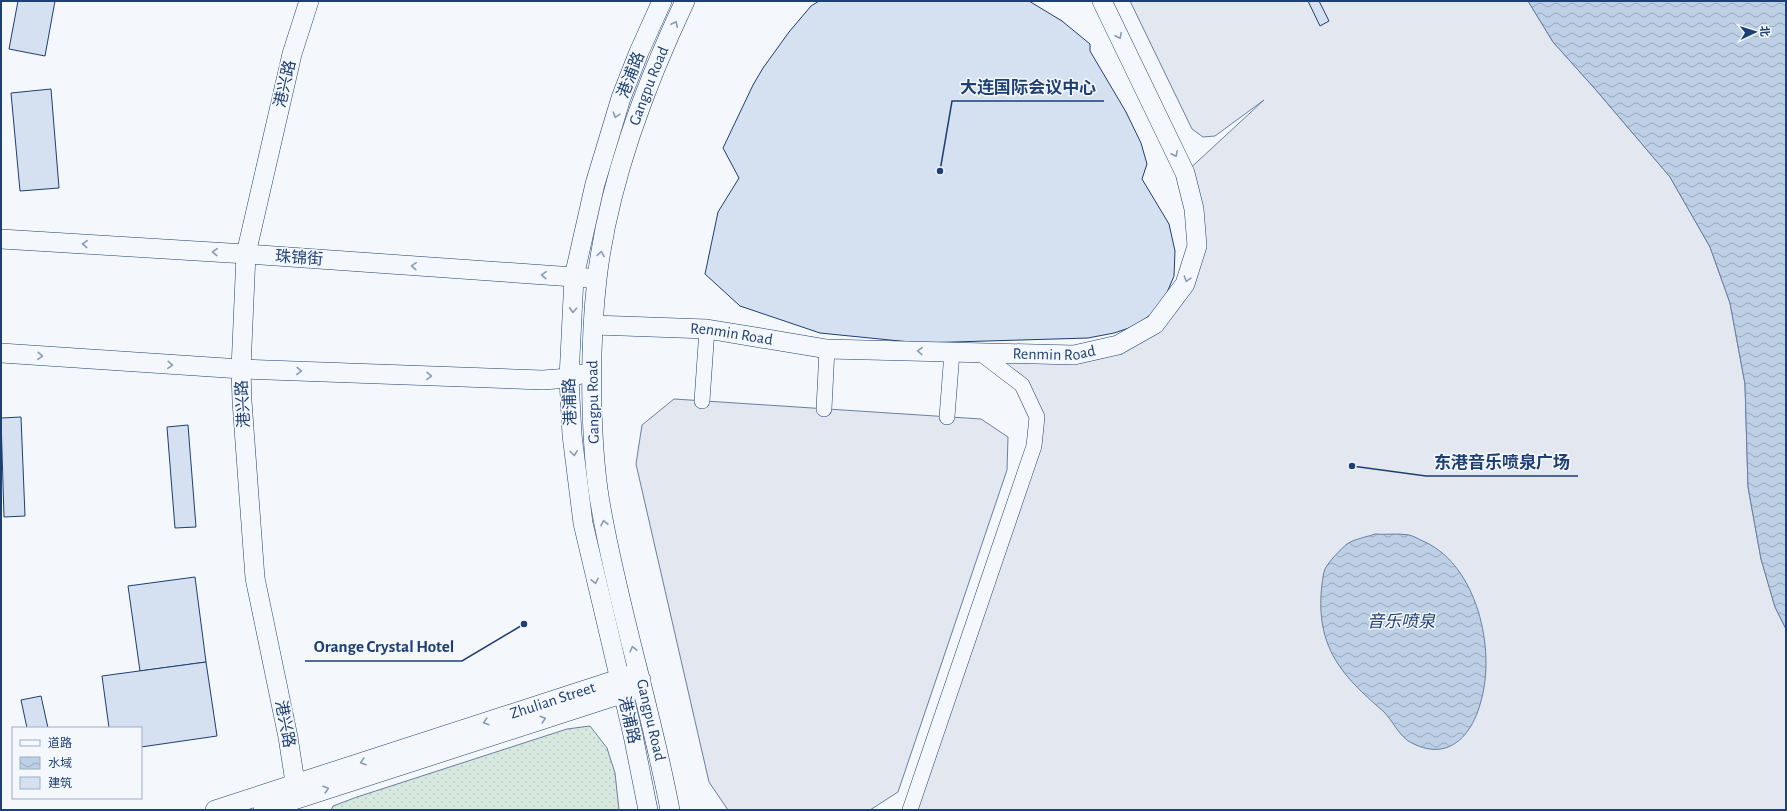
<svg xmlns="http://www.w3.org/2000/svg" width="1787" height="811" viewBox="0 0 1787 811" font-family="'Alegreya Sans','Noto Sans SC',sans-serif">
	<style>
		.grass { fill: url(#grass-dots); stroke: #687fa3 }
		.parking { fill: #e3e8f0; stroke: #687fa3 }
		.water { fill: url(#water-waves); stroke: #687fa3 }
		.building { fill: #d5e0f0; stroke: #1d3f73 }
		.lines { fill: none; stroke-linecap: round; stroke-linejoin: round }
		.minor-casing { stroke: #1d3f73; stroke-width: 16 }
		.major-casing { stroke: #1d3f73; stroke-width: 20 }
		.minor { stroke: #f4f7fb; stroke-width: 15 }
		.major { stroke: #f4f7fb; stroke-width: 19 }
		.oneway { stroke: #889bb7 }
		.labels { text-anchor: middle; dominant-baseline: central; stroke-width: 3; stroke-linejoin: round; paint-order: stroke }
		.street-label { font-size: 16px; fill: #1d3f73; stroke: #f4f7fb }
		.water-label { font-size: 17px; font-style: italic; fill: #1d3f73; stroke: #f4f7fb }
		.leader { fill: none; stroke: #1d3f73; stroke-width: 1.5 }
		.callout-dot { fill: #1d3f73; stroke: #f4f7fb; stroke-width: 1.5 }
		.callout-label { font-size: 17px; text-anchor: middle; font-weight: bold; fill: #1d3f73; stroke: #f4f7fb; stroke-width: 3; stroke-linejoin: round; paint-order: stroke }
	</style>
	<defs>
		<pattern id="grass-dots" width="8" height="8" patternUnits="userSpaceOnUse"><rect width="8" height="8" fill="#d7e8df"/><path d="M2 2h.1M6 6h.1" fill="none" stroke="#b8c8c3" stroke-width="1.8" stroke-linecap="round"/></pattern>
		<pattern id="water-waves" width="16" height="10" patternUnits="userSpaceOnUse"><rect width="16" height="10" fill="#bed0e5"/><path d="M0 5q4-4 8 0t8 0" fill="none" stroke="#9aaabe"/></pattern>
	</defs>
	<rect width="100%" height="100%" fill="#f4f7fb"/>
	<polygon class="grass" points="590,726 607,748 615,773 619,810 331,810 333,806 357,797 567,729"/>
	<g class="parking">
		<polygon points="1130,1 1528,1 1553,42 1596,90 1670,177 1710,247 1730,303 1745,384 1748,487 1761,559 1775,607 1786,629 1786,810 910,810 1037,417 1022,386 980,353 1074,355 1155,324 1197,246 1185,173 1264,100 1215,136 1203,137 1192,129"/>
		<polygon points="674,399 981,419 1008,437 1007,470 898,792 870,810 728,810 709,782 636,464 642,425"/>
	</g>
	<g class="water">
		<polygon points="1528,1 1786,1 1786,629 1775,607 1761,559 1748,487 1745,384 1730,303 1710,247 1670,177 1596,90 1553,42"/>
		<path d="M1375 534C1386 535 1398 533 1409 535 1414 536 1420 540 1425 542 1477 566 1496 649 1481 701 1472 736 1448 763 1410 742 1399 736 1393 721 1384 712 1367 697 1347 680 1335 659 1321 635 1319 610 1322 584 1323 579 1323 573 1325 569 1329 561 1340 550 1347 544 1354 539 1367 537 1375 534Z"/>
	</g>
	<g class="building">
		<polygon points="18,1 55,1 45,56 9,49"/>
		<polygon points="819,1 1029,1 1062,21 1090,44 1090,51 1126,112 1141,143 1147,164 1142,179 1169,224 1175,251 1174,276 1166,295 1153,313 1135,326 1114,333 1088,338 920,343 820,333 740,306 705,274 718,212 739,178 723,148 753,85 763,68 789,32 811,6"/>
		<polygon points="1308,1 1319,1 1329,21 1320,26"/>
		<polygon points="51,89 59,188 20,191 11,93"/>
		<polygon points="21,417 25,516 4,517 1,418"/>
		<polygon points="188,425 196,527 175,528 167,427"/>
		<polygon points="195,577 206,662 140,671 128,586"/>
		<polygon points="206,662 217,736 141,747 141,728 109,728 102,676"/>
		<polygon points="41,696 48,728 27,728 21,700"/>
	</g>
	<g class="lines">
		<g class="minor-casing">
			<g id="minor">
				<polyline points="702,401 707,329"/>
				<polyline points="824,409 827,349"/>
				<polyline points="947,417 952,352"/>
				<polyline points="910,810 1034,446 1037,417 1022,385 980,353"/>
			</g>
		</g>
		<g class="major-casing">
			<g id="major">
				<polyline points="1,239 246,254 588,278"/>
				<path id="s1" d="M594 325 707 329 827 349 1074 355 1118 345 1155 324 1185 284 1197 246 1194 209 1185 173 1102 1"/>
				<polyline points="1,353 241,369 543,380 569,378 580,374"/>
				<polyline points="297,795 288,737 255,578 242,401 241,369 246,254 292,54 309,1"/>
				<path id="s2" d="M215 810 634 674 641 680 640 688 263 810"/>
				<polyline points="648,810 633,735 583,523 572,435 569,378 574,277 595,184 621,98 639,52 662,1"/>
				<path id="s3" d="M670 810C651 709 619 610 601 508 595 476 593 442 592 408 591 365 592 322 597 279 608 183 644 88 685 1"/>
			</g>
		</g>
		<use href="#minor" class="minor"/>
		<use href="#major" class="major"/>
	</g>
	<defs><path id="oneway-chevron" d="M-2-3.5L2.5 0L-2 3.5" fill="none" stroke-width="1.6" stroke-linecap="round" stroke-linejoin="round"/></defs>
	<g class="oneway">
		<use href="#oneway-chevron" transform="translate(675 24) rotate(-65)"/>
		<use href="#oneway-chevron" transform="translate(1119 36) rotate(64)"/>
		<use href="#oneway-chevron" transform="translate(616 115) rotate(107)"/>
		<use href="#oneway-chevron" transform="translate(1175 154) rotate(64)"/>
		<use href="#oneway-chevron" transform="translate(85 244) rotate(-177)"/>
		<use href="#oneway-chevron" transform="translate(215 252) rotate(-177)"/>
		<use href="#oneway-chevron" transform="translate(601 254) rotate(-81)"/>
		<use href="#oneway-chevron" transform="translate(414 266) rotate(-176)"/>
		<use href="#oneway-chevron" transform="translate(544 275) rotate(-176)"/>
		<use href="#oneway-chevron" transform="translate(1187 279) rotate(108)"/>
		<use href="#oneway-chevron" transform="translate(573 310) rotate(93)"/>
		<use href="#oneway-chevron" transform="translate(920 351) rotate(-178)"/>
		<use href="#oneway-chevron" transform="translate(40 356) rotate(4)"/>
		<use href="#oneway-chevron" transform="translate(170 365) rotate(4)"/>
		<use href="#oneway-chevron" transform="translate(299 371) rotate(2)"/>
		<use href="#oneway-chevron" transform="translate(429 376) rotate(2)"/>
		<use href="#oneway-chevron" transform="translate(574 453) rotate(83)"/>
		<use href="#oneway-chevron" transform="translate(604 523) rotate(-102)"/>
		<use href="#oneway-chevron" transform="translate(595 581) rotate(78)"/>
		<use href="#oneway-chevron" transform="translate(633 649) rotate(-104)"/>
		<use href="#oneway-chevron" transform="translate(543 719) rotate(-18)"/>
		<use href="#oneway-chevron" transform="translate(486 722) rotate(162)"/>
		<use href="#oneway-chevron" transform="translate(363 762) rotate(162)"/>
		<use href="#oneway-chevron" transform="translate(326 789) rotate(-18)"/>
	</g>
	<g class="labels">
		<g class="street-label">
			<text transform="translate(631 75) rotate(-69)">港浦路</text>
			<text transform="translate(285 84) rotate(-77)">港兴路</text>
			<text stroke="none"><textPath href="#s3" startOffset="740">Gangpu Road</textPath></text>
			<text transform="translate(299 258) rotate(4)">珠锦街</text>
			<text stroke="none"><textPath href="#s1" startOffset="138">Renmin Road</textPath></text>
			<text stroke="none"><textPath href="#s1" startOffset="462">Renmin Road</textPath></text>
			<text transform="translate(570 402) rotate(-92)">港浦路</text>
			<text transform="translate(593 402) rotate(-91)">Gangpu Road</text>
			<text transform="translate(243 404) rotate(-93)">港兴路</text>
			<text stroke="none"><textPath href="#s2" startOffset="355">Zhulian Street</textPath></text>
			<text transform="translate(629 720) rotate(77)">港浦路</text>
			<text transform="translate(651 720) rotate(77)">Gangpu Road</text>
			<text transform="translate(285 724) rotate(79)">港兴路</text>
		</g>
		<g class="water-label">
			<text x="1401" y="621">音乐喷泉</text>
		</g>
	</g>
	<path class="leader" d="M940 171L952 101H1104M1352 466L1426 476H1578M524 624L462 661H305"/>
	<g class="callout-dot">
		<circle cx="940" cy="171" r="4"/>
		<circle cx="1352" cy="466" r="4"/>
		<circle cx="524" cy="624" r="4"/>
	</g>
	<g class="callout-label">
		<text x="1028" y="93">大连国际会议中心</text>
		<text x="1502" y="468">东港音乐喷泉广场</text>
		<text x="384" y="652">Orange Crystal Hotel</text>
	</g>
	<rect width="1787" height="811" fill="none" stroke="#1d3f73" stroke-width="4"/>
	<rect x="12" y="727" width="130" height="72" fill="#f4f7fb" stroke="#9eadc5"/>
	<rect x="20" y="740" width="20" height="6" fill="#f4f7fb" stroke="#9eadc5"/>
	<text x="48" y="747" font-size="12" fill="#1d3f73">道路</text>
	<rect x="20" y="757" width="20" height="12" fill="url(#water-waves)" stroke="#9eadc5"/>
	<text x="48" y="767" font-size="12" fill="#1d3f73">水域</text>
	<rect x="20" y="777" width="20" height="12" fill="#d5e0f0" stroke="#9eadc5"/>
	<text x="48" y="787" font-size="12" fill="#1d3f73">建筑</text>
	<g transform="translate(1755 32) rotate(86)" stroke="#f4f7fb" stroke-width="3" paint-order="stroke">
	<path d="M0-3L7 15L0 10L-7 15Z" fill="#1d3f73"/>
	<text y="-6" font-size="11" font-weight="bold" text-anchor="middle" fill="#1d3f73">北</text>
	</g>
</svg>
